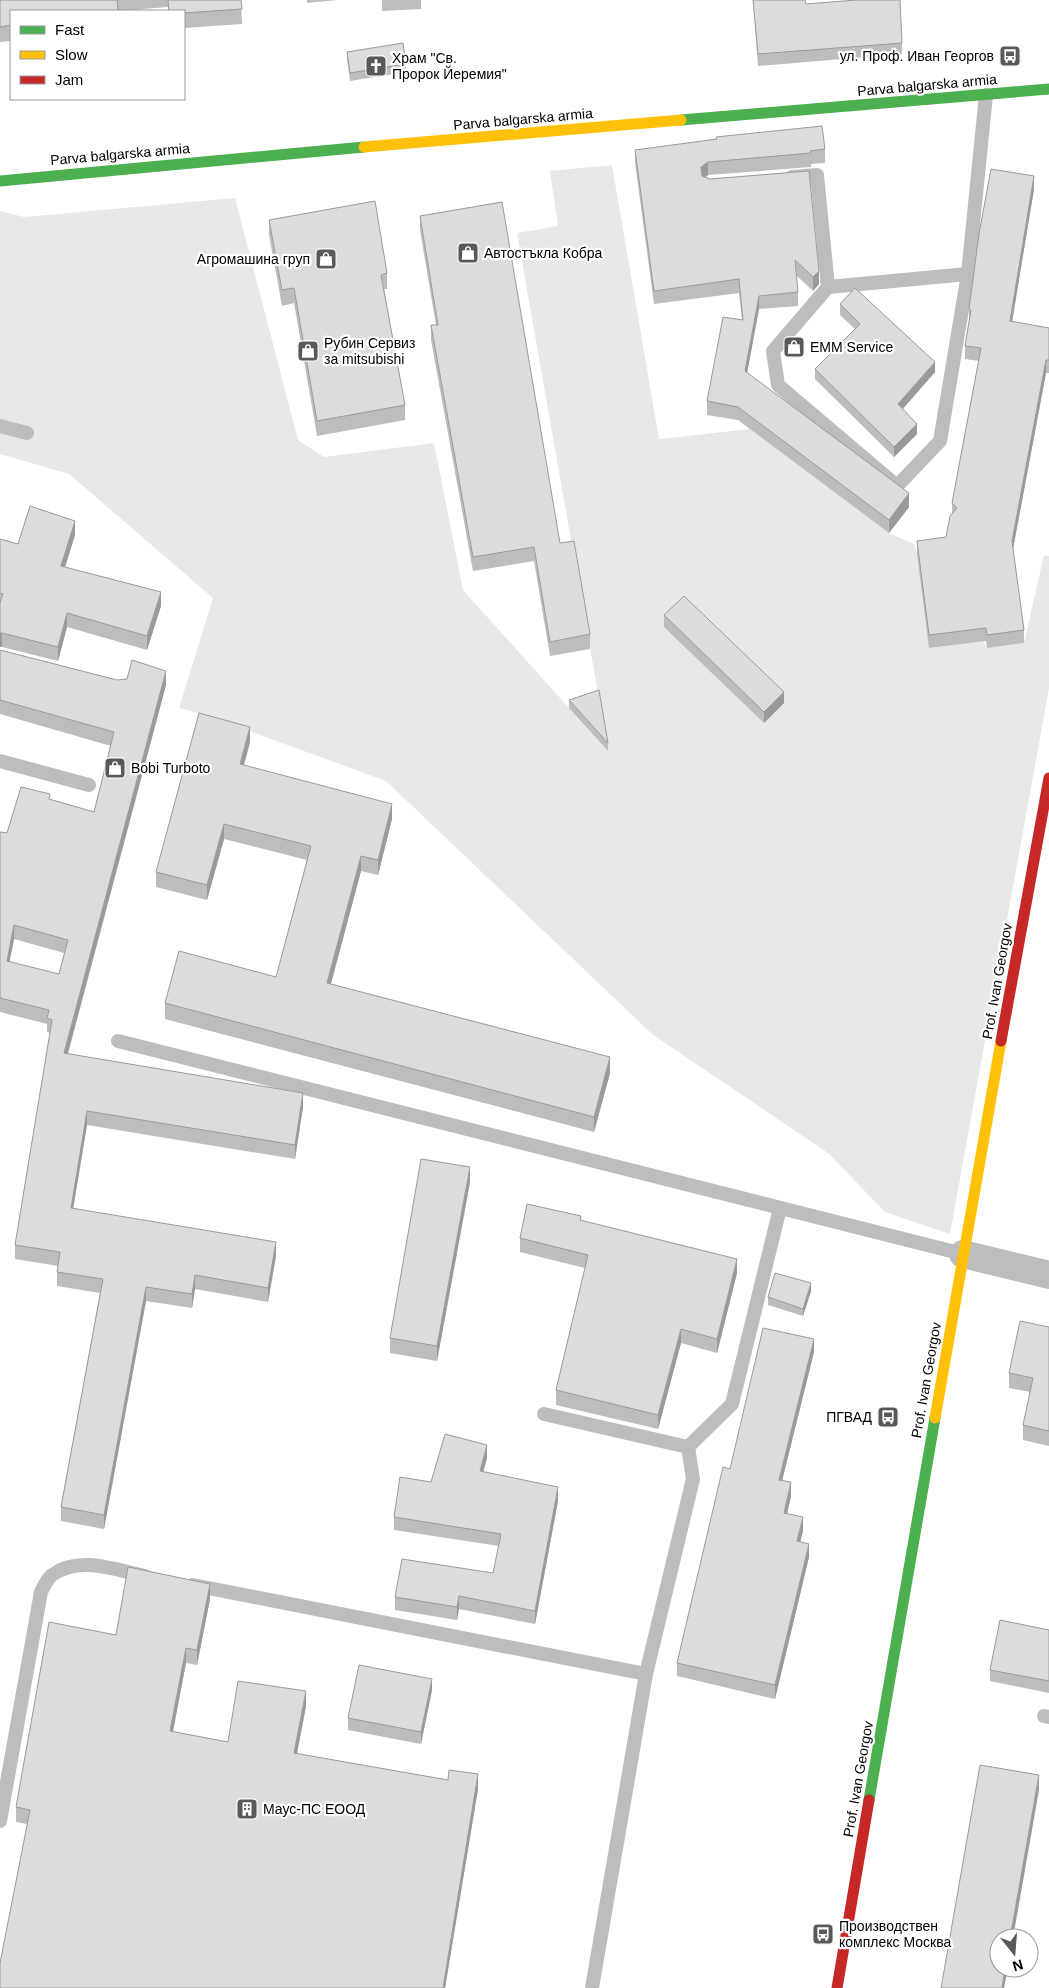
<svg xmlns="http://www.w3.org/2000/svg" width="1049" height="1988" viewBox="0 0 1049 1988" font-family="Arial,sans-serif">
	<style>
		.green { fill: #e8e8e8 }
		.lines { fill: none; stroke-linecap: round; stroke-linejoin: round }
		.lane { stroke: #bdbdbd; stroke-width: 14 }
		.street { stroke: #bdbdbd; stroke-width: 28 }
		.fast { stroke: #4caf50; stroke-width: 11 }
		.slow { stroke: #ffc107; stroke-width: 11 }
		.jam { stroke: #c62828; stroke-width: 11 }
		.wall { fill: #bdbdbd; fill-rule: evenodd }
		.shaded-wall { fill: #9a9a9a }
		.building { fill: #dcdcdc; stroke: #9a9a9a; fill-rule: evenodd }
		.labels { text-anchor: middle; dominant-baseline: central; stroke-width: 4.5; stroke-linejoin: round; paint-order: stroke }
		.poi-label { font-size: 14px; fill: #000; stroke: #fff; text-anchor: start }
		.street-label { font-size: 14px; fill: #000; stroke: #fff }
	</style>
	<rect width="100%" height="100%" fill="#fff"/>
	<polygon class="green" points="612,165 659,439 750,429 889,533 914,544 917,554 930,648 983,641 987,648 1024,643 1044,555 1049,556 1049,688 950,1234 885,1212 828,1153 652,1034 386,781 203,714 179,708 213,598 69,474 0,454 0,211 24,217 235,198 298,440 324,457 434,443 463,590 597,739 605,733 517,233 558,226 550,171"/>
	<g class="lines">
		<g class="lane">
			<polyline points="792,177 817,175 828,287 773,351 778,385 897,486 940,441 968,274 986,95"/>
			<polyline points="828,287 968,274"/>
			<polyline points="0,426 27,433"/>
			<polyline points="0,761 89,785"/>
			<polyline points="118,1041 963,1254"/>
			<polyline points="544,1414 688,1447 693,1479 646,1674 592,1988"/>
			<polyline points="688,1447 732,1404 780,1208"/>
			<polyline points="193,1585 646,1674"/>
			<polyline points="1044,1716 1049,1717"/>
			<path d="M0 1821 41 1592C44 1586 47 1579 52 1575 79 1555 116 1570 145 1576"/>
		</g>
		<polyline class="street" points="963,1254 1049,1275"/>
		<g class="fast">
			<polyline points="681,120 1049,89"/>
			<polyline points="0,181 364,147"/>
			<polyline points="869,1800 935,1418"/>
		</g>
		<g class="slow">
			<polyline points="364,147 681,120"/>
			<polyline points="935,1418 1001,1041"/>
		</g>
		<g class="jam">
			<polyline points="1001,1041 1049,778"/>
			<polyline points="837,1988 869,1800"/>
		</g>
	</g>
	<g class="wall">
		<polygon points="0,0 241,0 242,24 184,28 184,11 168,11 168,7 118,11 11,11 11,41 0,42"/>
		<polygon points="307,0 337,0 307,3"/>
		<polygon points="382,0 421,0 421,9 382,11"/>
		<polygon points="753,0 805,0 806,4 902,43 902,54 758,66"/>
		<polygon points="347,52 406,64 406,72 350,81 347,60"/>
		<polygon points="825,149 825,163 811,164 811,167 708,175 706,177 710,179 809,171 819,284 813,291 796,275 798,292 798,306 759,309 747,373 909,507 889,533 738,420 707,415 707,401 742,320 739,293 654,304 635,163 635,150"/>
		<polygon points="1034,189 1012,322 1049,328 1049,373 1046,373 1013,549 1024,630 1024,643 987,648 986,641 929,648 917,554 917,541 946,537 952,513 952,503 979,361 965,359 965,346 969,322 969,309"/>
		<polygon points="420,216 560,543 590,634 590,649 550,656 534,561 473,571 431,340 431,325 436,325 420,230"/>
		<polygon points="269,220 387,273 387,289 384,289 405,405 405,420 317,436 294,303 282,306 269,235"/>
		<polygon points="840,304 935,372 903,409 917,434 894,457 815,379 815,369 855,329 840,315"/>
		<polygon points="75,535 65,567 161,606 147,650 67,627 58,661 2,647 0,647 0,539 18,544"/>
		<polygon points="664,615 784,703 764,723 664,627"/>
		<path d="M0 650 117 680 166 685 68 1054 303 1107 295 1159 87 1125 73 1208 276 1256 268 1302 195 1289 192 1308 146 1301 104 1529 61 1521V1507L100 1293 57 1286V1272L58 1266 15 1259V1245L50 1033 47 1032V1024L0 1012V832L7 833 50 799 94 812 111 746 0 714ZM14 939 64 953 59 974 9 962Z"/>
		<polygon points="569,700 608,743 608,751 569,708"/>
		<polygon points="250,742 244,765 392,819 378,875 361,871 331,984 610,1073 594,1132 165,1019 165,1003 276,977 307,860 224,839 207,900 156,887 156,872"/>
		<polygon points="470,1182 437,1361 390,1353 390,1338"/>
		<polygon points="581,1220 737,1273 717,1353 681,1343 658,1429 556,1405 556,1390 585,1268 520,1252 520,1238"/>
		<polygon points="811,1291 803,1316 768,1305 768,1297"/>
		<polygon points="1049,1327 1049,1446 1023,1440 1023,1425 1030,1392 1009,1388 1009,1373"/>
		<polygon points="814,1352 782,1480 791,1496 787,1514 803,1531 800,1542 809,1557 775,1699 677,1676 677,1663 730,1469"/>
		<polygon points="487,1458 483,1472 558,1501 535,1624 459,1609 457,1620 395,1610 395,1597 493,1573 499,1546 394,1530 394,1517 431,1482"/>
		<polygon points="210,1599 197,1665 186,1663 173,1732 228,1742 306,1706 297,1754 478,1789 445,1988 0,1988 27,1824 16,1822 16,1807 116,1635"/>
		<polygon points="1049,1630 1049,1693 990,1681 990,1670"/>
		<polygon points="432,1690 421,1744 348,1730 348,1718"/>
	</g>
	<g class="shaded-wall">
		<polygon points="708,162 708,175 701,181 701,167"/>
		<polygon points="1034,176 1034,189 1010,334 1010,321"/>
		<polygon points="819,271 819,284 813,291 813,277"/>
		<polygon points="759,296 759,309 745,384 745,371"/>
		<polygon points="1046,360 1046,373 1012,554 1012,541"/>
		<polygon points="935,362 935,372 898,414 898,404"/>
		<polygon points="917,424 917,434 894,457 894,447"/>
		<polygon points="909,493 909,507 889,533 889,520"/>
		<polygon points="75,521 75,535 61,580 61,566"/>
		<polygon points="161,592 161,606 147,650 147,636"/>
		<polygon points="67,613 67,627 58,661 58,647"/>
		<rect x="0" y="633" width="2" height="14"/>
		<polygon points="166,671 166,685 64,1067 64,1053"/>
		<polygon points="784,692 784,703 764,723 764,712"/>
		<polygon points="250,727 250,742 240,779 240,764"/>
		<polygon points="392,804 392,819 378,875 378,860"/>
		<polygon points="224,824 224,839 207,900 207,885"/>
		<polygon points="361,856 361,871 327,998 327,983"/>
		<polygon points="14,925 14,939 7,975 7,961"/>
		<polygon points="610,1057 610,1073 594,1132 594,1117"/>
		<polygon points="303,1093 303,1107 295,1159 295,1145"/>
		<polygon points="87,1111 87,1125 71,1222 71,1208"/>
		<polygon points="470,1167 470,1182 437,1361 437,1346"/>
		<polygon points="276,1242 276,1256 268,1302 268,1288"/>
		<polygon points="737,1259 737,1273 717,1353 717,1339"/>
		<polygon points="195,1275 195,1289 192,1308 192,1294"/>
		<polygon points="811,1283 811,1291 803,1316 803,1309"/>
		<polygon points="146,1287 146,1301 104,1529 104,1515"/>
		<polygon points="681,1329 681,1343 658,1429 658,1415"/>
		<polygon points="814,1339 814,1352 779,1493 779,1480"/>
		<polygon points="487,1445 487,1458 480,1484 480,1471"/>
		<polygon points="791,1482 791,1496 784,1527 784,1513"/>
		<polygon points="558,1487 558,1501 535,1624 535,1611"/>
		<polygon points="803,1517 803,1531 797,1554 797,1541"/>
		<polygon points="809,1544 809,1557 775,1699 775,1685"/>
		<polygon points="210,1584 210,1599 197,1665 197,1650"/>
		<polygon points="459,1596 459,1609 457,1620 457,1607"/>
		<polygon points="186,1648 186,1663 170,1746 170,1731"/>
		<polygon points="432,1679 432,1690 421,1744 421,1732"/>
		<polygon points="306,1691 306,1706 294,1768 294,1753"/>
		<polygon points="478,1774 478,1789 445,1988 443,1988"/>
		<polygon points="1039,1775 1039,1790 1013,1938 1010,1938"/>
		<polygon points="1005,1968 1008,1968 1004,1988 1002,1988"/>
	</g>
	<g class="building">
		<polygon points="0,0 117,0 118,11 11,11 11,25 0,27"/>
		<polygon points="168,0 241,0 242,9 184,13 184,11 169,11"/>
		<polygon points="753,0 805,0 806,4 856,0 900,0 902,43 758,54"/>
		<polygon points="403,43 406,64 350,73 347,52"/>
		<polygon points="822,126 825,149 810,151 811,153 708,162 701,167 702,176 710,179 809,171 819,271 813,277 795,260 798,292 759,296 745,371 909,493 889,520 738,407 707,401 723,317 743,320 739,279 654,291 635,150 717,139 716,137"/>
		<polygon points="991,169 1034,176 1010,321 1049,328 1049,360 1046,360 1012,541 1024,630 987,635 986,628 929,635 917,541 946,537 950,516 957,508 952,503 981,348 965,346 971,310 969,309 979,234"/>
		<polygon points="375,201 387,273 381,275 405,405 317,421 294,288 282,290 269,220"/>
		<polygon points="502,202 560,543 574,541 590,634 550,642 534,547 473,557 431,325 438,325 420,216"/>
		<polygon points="855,288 935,362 898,404 917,424 894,447 815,369 860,324 840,304"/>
		<polygon points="30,506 75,521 61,566 161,592 147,636 67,613 58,647 2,633 0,633 0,603 3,594 0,593 0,539 18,544"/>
		<polygon points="684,596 784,692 764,712 664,615"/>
		<path d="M0 650 117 680 127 679 132 660 166 671 64 1053 303 1093 295 1145 87 1111 71 1208 276 1242 268 1288 195 1275 192 1294 146 1287 104 1515 61 1507 103 1279 57 1272 60 1252 15 1245 52 1020 47 1018 49 1010 0 998V832L7 833 21 787 50 794 49 799 94 812 114 732 0 700ZM14 925 68 940 59 974 7 961Z"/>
		<polygon points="599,690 608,743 569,700"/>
		<polygon points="199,713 250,727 240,764 392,804 378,860 361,856 327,983 610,1057 594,1117 165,1003 179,951 276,977 311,846 224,824 207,885 156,872"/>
		<polygon points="421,1159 470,1167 437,1346 390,1338"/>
		<polygon points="527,1204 581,1216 580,1220 737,1259 717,1339 681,1329 658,1415 556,1390 588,1255 520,1238"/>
		<polygon points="775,1273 811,1283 803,1309 768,1297"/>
		<polygon points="1020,1321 1049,1327 1049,1431 1023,1425 1033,1378 1009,1373"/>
		<polygon points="763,1328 814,1339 779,1480 791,1482 784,1513 803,1517 797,1541 809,1544 775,1685 677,1663 723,1467 730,1469"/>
		<polygon points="445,1434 487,1445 480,1471 558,1487 535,1611 459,1596 457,1607 395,1597 402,1559 493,1573 501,1534 394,1517 400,1477 431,1482"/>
		<polygon points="128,1567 210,1584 197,1650 186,1648 170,1731 228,1742 238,1681 306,1691 294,1753 448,1780 449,1770 478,1774 443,1988 0,1988 0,1963 30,1810 16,1807 49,1622 116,1635"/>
		<polygon points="1000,1620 1049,1630 1049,1681 990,1670"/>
		<polygon points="359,1665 432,1679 421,1732 348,1718"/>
		<polygon points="980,1765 1039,1775 1010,1938 999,1938 999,1968 1005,1968 1002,1988 941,1988"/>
	</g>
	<defs>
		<g id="bus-square" transform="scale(1.125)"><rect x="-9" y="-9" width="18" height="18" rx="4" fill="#595959" stroke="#fff"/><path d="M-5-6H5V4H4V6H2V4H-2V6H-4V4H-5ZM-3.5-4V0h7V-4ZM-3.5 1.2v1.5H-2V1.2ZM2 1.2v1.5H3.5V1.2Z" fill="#fff"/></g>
		<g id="church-square" transform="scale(1.125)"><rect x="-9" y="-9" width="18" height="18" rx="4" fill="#595959" stroke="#fff"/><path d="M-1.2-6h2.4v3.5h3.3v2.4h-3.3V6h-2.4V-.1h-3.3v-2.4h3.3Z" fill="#fff"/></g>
		<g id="shop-square" transform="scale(1.125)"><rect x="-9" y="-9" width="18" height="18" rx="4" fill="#595959" stroke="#fff"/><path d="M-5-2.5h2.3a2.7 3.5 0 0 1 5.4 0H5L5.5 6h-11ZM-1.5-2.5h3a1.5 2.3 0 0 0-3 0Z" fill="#fff"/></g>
		<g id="building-square" transform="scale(1.125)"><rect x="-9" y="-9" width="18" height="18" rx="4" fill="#595959" stroke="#fff"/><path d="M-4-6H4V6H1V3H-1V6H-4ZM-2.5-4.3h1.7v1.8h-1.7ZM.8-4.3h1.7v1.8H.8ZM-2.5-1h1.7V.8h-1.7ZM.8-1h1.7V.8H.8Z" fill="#fff"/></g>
	</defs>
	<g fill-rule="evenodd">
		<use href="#bus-square" x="1010" y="56"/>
		<use href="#church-square" x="376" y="66"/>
		<use href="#shop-square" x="468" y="253"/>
		<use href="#shop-square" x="326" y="259"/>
		<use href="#shop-square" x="794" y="347"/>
		<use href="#shop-square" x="308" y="351"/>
		<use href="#shop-square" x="115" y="768"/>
		<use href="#bus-square" x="888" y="1417"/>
		<use href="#building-square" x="247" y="1809"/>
		<use href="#bus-square" x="823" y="1934"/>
	</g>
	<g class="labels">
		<g class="poi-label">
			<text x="994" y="56" text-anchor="end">ул. Проф. Иван Георгов</text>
			<text x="392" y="58">Храм "Св.<tspan x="392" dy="16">Пророк Йеремия"</tspan></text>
			<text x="484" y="253">Автостъкла Кобра</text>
			<text x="310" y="259" text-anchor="end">Агромашина груп</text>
			<text x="324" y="343">Рубин Сервиз<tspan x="324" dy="16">за mitsubishi</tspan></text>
			<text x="810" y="347">EMM Service</text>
			<text x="131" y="768">Bobi Turboto</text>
			<text x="872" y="1417" text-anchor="end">ПГВАД</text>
			<text x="263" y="1809">Маус-ПС ЕООД</text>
			<text x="839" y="1926">Производствен<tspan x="839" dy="16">комплекс Москва</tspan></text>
		</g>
		<g class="street-label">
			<text transform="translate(927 85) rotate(-5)">Parva balgarska armia</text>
			<text transform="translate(523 119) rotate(-5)">Parva balgarska armia</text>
			<text transform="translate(120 154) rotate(-5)">Parva balgarska armia</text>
			<text transform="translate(997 981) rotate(-80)">Prof. Ivan Georgov</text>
			<text transform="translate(926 1380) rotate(-80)">Prof. Ivan Georgov</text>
			<text transform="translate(858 1779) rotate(-80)">Prof. Ivan Georgov</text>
		</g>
	</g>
	<rect x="10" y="10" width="175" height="90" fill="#ffffff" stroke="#999999"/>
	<rect x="20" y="26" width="25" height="8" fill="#4caf50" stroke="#999999"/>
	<text x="55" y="35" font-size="15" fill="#000000">Fast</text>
	<rect x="20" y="51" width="25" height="8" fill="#ffc107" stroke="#999999"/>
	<text x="55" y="60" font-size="15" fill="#000000">Slow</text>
	<rect x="20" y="76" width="25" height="8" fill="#c62828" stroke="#999999"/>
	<text x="55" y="85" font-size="15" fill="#000000">Jam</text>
	<g transform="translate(1014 1953) rotate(163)"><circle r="24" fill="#ffffff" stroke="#999999"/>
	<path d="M0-4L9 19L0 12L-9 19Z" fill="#595959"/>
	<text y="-8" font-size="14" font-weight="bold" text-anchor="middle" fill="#000000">N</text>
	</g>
</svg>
